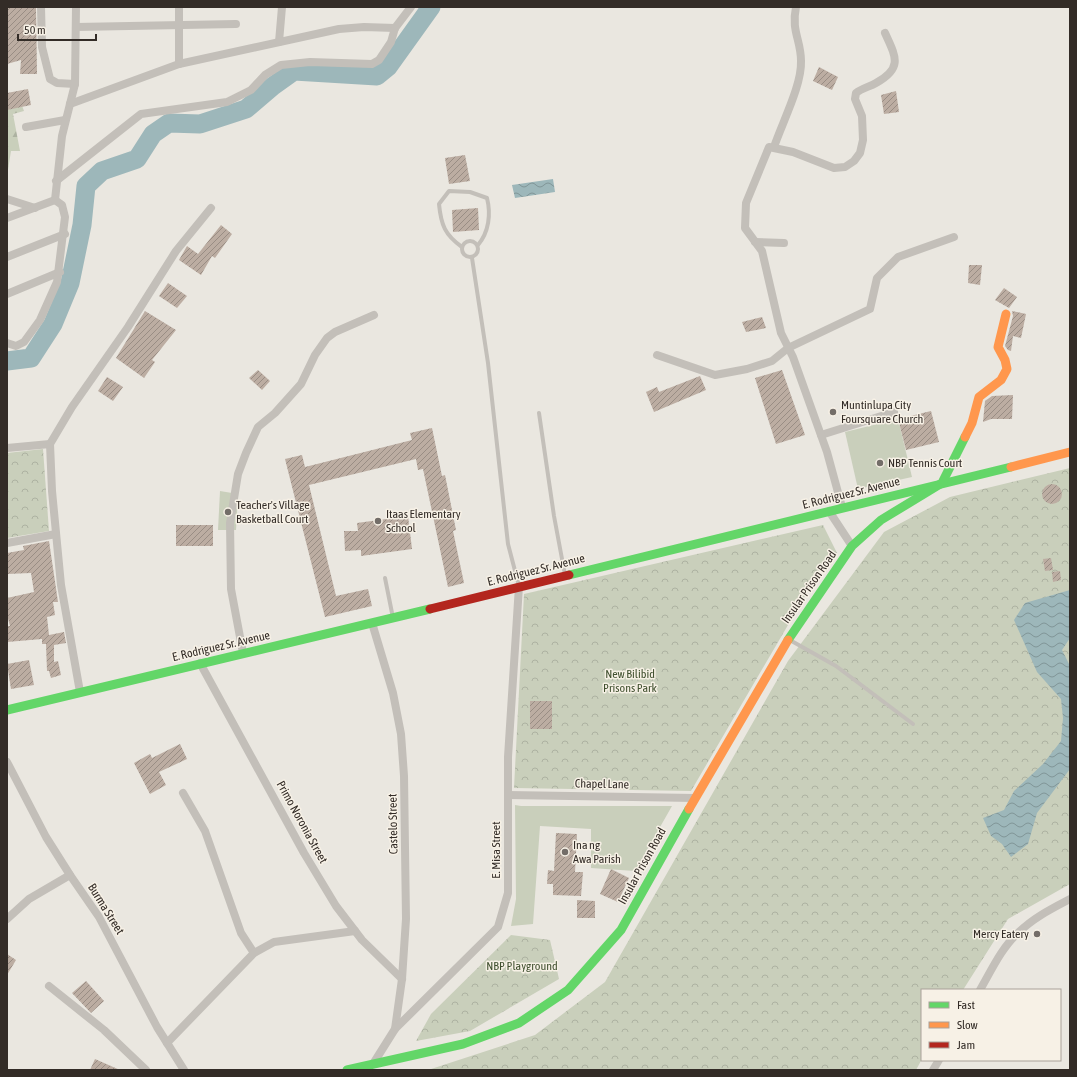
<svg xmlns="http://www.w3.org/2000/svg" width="1077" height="1077" viewBox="0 0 1077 1077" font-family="'Asap Condensed',sans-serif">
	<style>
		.green { fill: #c9cfbb }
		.forest { fill: url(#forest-firs) }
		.park { fill: url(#park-crowns) }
		.water { fill: url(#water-waves) }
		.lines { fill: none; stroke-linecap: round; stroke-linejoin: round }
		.river { stroke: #9db7ba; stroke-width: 19 }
		.building { fill: url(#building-hatch) }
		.lane { stroke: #c3bfb9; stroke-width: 4 }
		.street { stroke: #c3bfb9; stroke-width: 8 }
		.fast { stroke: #63d668; stroke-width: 9 }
		.slow { stroke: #ff974d; stroke-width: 9 }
		.jam { stroke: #b3261e; stroke-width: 9 }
		.poi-dot { fill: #736d68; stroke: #f7f1e6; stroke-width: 1.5 }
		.labels { text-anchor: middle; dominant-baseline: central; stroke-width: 3; stroke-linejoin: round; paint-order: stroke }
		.poi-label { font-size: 12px; fill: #332c27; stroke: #f7f1e6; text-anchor: start }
		.street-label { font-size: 12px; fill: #332c27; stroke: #f7f1e6 }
		.park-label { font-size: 12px; fill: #3f4f2e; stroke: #f7f1e6 }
	</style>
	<defs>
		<pattern id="forest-firs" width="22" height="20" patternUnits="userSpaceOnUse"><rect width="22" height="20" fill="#c9cfbb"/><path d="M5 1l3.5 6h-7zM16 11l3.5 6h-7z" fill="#adb2a1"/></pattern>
		<pattern id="park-crowns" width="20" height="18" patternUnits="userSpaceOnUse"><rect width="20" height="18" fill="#c9cfbb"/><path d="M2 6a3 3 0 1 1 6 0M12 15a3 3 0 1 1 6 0" fill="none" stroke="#adb2a1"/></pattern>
		<pattern id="water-waves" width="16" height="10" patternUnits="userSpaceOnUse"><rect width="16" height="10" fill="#9db7ba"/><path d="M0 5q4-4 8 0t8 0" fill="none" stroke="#819597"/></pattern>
		<pattern id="building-hatch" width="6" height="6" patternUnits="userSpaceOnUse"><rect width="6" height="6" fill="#bcada2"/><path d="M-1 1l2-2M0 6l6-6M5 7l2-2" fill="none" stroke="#998d84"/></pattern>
	</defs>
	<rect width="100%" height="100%" fill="#eae7e0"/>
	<g class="green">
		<polygon points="898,419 912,477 858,489 845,432"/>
		<polygon points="220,491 238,494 236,530 218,530"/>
		<polygon points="515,805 521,806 672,806 635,871 591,868 591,829 540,826 533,924 511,926 516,899"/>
	</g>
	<polygon class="forest" points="21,103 24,111 13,114 20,151 11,151 7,176 7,106"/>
	<g class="park">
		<polygon points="43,449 49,531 7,538 7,453"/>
		<polygon points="1070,468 1070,884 1008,919 963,990 922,990 922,1059 916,1070 428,1070 535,1035 605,982 788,661 884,532 950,497"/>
		<polygon points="823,525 837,553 819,572 691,791 514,788 524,594"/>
		<polygon points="511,935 550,940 559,979 470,1031 416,1041 431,1014"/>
	</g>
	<g class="water">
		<polygon points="553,179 555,192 515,198 512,185"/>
		<polygon points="1070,590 1070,638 1062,650 1070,666 1070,769 1037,813 1028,844 1011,857 1002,844 991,836 983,818 1004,810 1014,791 1043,764 1061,741 1063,718 1061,699 1037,672 1014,620 1025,603"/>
	</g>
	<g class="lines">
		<polyline class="river" points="7,361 31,358 53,324 70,283 82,225 86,186 102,171 137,159 153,134 169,123 200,124 246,109 273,86 294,71 377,76 388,67 431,7"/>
	</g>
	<g class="building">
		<polygon points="7,7 36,7 37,74 20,74 21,60 7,64"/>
		<polygon points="819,67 838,77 832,90 813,81"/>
		<polygon points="28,89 31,105 7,110 7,93"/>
		<polygon points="896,91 899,112 884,114 881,95"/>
		<polygon points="465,155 470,181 449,184 445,158"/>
		<polygon points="478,208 479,230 453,232 452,210"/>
		<polygon points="221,225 232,234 215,258 212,256 201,275 179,260 187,246 198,254"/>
		<polygon points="969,265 982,265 980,285 968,283"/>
		<polygon points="168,283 187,296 177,308 159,296"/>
		<polygon points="1004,288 1017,297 1009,308 995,300"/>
		<polygon points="145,311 176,330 152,360 155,362 144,378 116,358"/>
		<polygon points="1012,311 1026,314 1021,338 1013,336 1011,351 1008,350 1005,346 1013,316"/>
		<polygon points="762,317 766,328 746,332 742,322"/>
		<polygon points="258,370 270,381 262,390 249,378"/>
		<polygon points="782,370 805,435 776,444 755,378"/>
		<polygon points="700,376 706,390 654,412 646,392 657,387 659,392"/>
		<polygon points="107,377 123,387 113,401 98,391"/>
		<polygon points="1013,395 1012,419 991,419 983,422 985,401 992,396"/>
		<polygon points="931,411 939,442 906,450 898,419"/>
		<polygon points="432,428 442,476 445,475 456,530 453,531 464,583 448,587 423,469 418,470 416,459 309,485 336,596 368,589 372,606 325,617 285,459 302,455 305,467 412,440 410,433"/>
		<circle cx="1052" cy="494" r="10"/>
		<polygon points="408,516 412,549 361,556 361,550 345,551 344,531 358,531 357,523"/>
		<rect x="176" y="525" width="37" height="21"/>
		<polygon points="49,541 58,602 53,602 55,615 47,617 49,635 64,632 66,643 54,645 54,662 58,661 61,675 51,678 49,671 47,671 46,644 42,644 42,639 7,642 7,626 10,626 7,615 7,598 34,592 31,573 7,574 7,553 24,550 23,546"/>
		<polygon points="1051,558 1053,570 1045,571 1043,559"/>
		<polygon points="1060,571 1061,580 1053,582 1052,572"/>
		<polygon points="29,660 34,685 11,689 7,664"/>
		<rect x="530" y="701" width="22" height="28"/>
		<polygon points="180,744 187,759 159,772 166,785 150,794 134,763 150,754 152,758"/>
		<polygon points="556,833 577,834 575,872 583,872 581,896 553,895 553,884 547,884 548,870 554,871"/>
		<polygon points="611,869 629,878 618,902 600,894"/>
		<polygon points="577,900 595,901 595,918 577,918"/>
		<polygon points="7,954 16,960 7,975"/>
		<polygon points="86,981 104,1001 91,1013 72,993"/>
		<polygon points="95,1059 120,1070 90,1070"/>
	</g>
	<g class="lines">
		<g class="lane">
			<circle cx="470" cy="249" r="8"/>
			<path d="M462 247C445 235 441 225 439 204L449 191 470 192 487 198C491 214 489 232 478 245"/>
			<polyline points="472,258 488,363 508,544 519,586"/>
			<polyline points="539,413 554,516 565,575"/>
			<polyline points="385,578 393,618"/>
			<polyline points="788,639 836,666 913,724"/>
		</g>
		<g class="street">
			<polyline points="41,7 42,47 50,79 57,83 75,84"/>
			<polyline points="76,27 236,24"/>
			<polyline points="279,42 282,7"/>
			<polyline points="179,64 179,7"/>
			<polyline points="70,104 179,64 339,29 364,27 395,28"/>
			<polyline points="26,127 65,120"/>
			<path d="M774 147C782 123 802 85 801 61 801 40 791 31 796 7"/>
			<polyline points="56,181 141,114 227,102 251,90 265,75 281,65 310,62 372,64 379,60 391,42 395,28 411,7"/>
			<polyline points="7,199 35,208"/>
			<polyline points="55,200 62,136 75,84 76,7"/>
			<polyline points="7,218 55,200"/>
			<polyline points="755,242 784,243"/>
			<polyline points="7,257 65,234"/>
			<polyline points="7,294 60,272"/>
			<polyline points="7,343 16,346 24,342 40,320 57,282 65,217 62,205 55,200"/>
			<polyline points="657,355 715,375 747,369 772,361 788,348 870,309 877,278 898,257 954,237"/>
			<polyline points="821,435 894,412"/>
			<polyline points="7,448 50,444"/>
			<path d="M842 507 827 452 793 357 781 333 762 251 745 228 746 203 769 147 793 152 834 168 845 167 854 161 860 153 863 140 862 116 855 99 856 93C862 88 869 87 876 83 903 68 896 57 885 33"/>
			<polyline points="829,511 852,546"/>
			<polyline points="7,543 56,534"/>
			<polyline points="372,623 393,693 401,734 404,776 406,919 402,979 395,1029"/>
			<polyline points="243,653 231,589 230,523 238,474 246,453 258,427 275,413 301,384 315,355 327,338 335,332 374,315"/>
			<polyline points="200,663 304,853 336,906 362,940 402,979"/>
			<polyline points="80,692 61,585 52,491 50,444 72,407 128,327 176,251 211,208"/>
			<polyline points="7,762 46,837 70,875 99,917 157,1027 184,1070"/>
			<polyline points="183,793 205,831 241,933 254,953"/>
			<polyline points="508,795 695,798"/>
			<polyline points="7,919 29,899 70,875"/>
			<polyline points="49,986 104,1030 146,1070"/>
			<path d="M980 990C991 971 1002 947 1018 933 1033 918 1051 909 1070 899"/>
			<polyline points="167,1043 254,953 274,942 355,931"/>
			<polyline points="373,1064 395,1029 498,927 508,893 508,757 519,586"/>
			<polyline points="933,1070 939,1060"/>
		</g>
		<g class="fast">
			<polyline points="569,575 1011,467"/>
			<polyline points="788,640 852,546 881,520 942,483 965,437"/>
			<polyline points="7,710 430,609"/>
			<polyline points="347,1070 463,1044 519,1023 568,990 621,930 689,809"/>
		</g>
		<g class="slow">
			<polyline points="965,437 972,423 979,397 1001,380 1007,369 1005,360 998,347 1006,314"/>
			<polyline points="1011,467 1070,452"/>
			<polyline points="689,809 788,640"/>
		</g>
		<polyline class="jam" points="430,609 569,575"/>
	</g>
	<g class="poi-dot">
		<circle cx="833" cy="412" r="4"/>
		<circle cx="880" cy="463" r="4"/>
		<circle cx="228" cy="512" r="4"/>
		<circle cx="378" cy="521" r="4"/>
		<circle cx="565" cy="852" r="4"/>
		<circle cx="1037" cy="934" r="4"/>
	</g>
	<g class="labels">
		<g class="poi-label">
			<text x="841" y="405">Muntinlupa City<tspan x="841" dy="14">Foursquare Church</tspan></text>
			<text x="888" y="463">NBP Tennis Court</text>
			<text x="236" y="505">Teacher's Village<tspan x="236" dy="14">Basketball Court</tspan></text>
			<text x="386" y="514">Itaas Elementary<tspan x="386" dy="14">School</tspan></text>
			<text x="573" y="845">Ina ng<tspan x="573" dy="14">Awa Parish</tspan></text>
			<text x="1029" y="934" text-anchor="end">Mercy Eatery</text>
		</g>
		<g class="street-label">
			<text transform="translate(851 493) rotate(-14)">E. Rodriguez Sr. Avenue</text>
			<text transform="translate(536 570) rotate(-14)">E. Rodriguez Sr. Avenue</text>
			<text transform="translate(809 587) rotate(-55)">Insular Prison Road</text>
			<text transform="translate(221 646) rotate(-13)">E. Rodriguez Sr. Avenue</text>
			<text transform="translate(602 784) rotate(1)">Chapel Lane</text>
			<text transform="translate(302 822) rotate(61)">Primo Noronia Street</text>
			<text transform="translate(393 824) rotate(-91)">Castelo Street</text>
			<text transform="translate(496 850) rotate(-90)">E. Misa Street</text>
			<text transform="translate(642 866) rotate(-61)">Insular Prison Road</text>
			<text transform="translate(106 909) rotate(58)">Burma Street</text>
		</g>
		<g class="park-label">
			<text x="630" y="674">New Bilibid<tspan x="630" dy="14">Prisons Park</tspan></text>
			<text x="522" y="966">NBP Playground</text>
		</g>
	</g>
	<rect width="1077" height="1077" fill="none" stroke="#332c27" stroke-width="16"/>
	<rect x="921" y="989" width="140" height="72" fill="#f7f1e6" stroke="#a9a29a"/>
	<rect x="929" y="1002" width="20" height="6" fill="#63d668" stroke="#a9a29a"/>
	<text x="957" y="1009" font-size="12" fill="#332c27">Fast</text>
	<rect x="929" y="1022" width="20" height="6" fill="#ff974d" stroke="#a9a29a"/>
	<text x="957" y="1029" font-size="12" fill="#332c27">Slow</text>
	<rect x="929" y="1042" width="20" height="6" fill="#b3261e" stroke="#a9a29a"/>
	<text x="957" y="1049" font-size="12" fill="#332c27">Jam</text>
	<path d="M18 34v6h78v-6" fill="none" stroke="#332c27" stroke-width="2"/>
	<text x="24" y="34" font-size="12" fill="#332c27" stroke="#f7f1e6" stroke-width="3" paint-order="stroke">50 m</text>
</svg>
